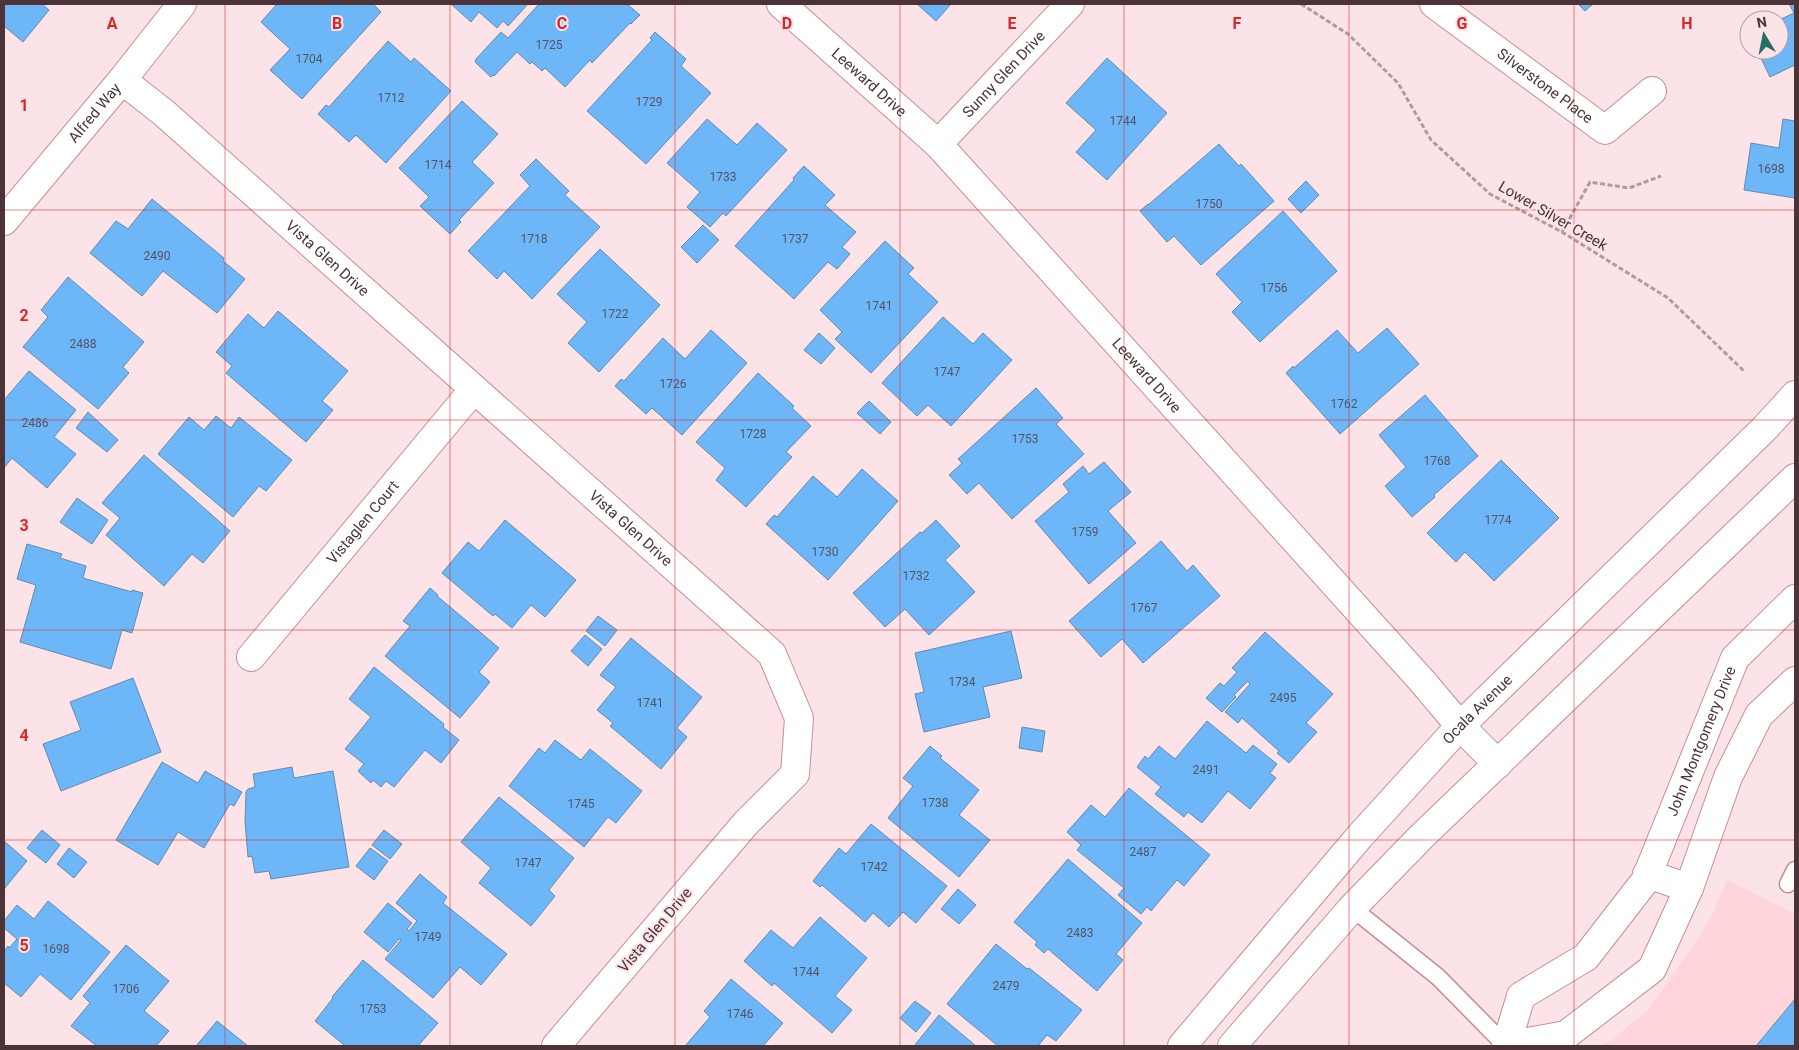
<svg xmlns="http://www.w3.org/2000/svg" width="1799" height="1050" viewBox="0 0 1799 1050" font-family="Roboto,sans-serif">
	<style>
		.built { fill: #ffd4db }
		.building { fill: #6db6f8; stroke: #638bb0 }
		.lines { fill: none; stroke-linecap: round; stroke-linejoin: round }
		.service-casing { stroke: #c78d97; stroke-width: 19 }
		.minor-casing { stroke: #c78d97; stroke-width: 30 }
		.tertiary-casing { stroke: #c78d97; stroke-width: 30 }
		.secondary-casing { stroke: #c78d97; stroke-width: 30 }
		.path { stroke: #b39a9e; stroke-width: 3; stroke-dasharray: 5 2.5; stroke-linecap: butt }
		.service { stroke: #fff; stroke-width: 16 }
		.minor { stroke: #fff; stroke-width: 28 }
		.tertiary { stroke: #fff; stroke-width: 28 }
		.secondary { stroke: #fff; stroke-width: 28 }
		.grid { fill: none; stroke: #d62828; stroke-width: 1; stroke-opacity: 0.55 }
		.labels { text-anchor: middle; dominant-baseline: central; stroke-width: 4; stroke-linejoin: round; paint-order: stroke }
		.number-label { font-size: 12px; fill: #545467 }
		.street-label { font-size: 15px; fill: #4b3337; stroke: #fce3e7 }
		.grid-label { font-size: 16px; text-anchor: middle; font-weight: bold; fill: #d62828; stroke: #fce3e7; stroke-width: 4; stroke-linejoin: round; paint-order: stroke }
	</style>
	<rect width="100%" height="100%" fill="#fce3e7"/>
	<polygon class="built" points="1727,880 1795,914 1795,1046 1599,1046 1610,1041 1648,1010 1698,939 1711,917"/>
	<g class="building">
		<polygon points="4,4 42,4 49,10 23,42 4,26"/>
		<polygon points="277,4 373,4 381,12 302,99 270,70 290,49 261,22"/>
		<polygon points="451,4 528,4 508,26 503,21 497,28 479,12 471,22"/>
		<polygon points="539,4 627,4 640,15 631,24 630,23 592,63 590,60 565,87 545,68 542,71 532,62 530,64 517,52 494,76 493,75 491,77 475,62 476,59 501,32 508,38"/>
		<polygon points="917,4 951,4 936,21"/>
		<polygon points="1578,4 1593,4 1585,11"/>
		<polygon points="1789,4 1795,4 1795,65 1770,77 1757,50 1779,50 1779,20 1794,13"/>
		<polygon points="655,32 686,59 681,66 711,93 646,164 587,111 652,40 650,38"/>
		<polygon points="388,41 411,62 414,58 451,91 386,163 356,135 349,142 318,114 326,105 329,107"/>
		<polygon points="1107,58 1167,113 1107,180 1076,152 1096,130 1066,103"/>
		<polygon points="462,101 498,134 472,162 494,183 459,220 461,222 450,234 420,206 429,197 399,168"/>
		<polygon points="707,119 737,145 757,123 787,150 726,216 723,213 710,227 687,207 700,192 667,163"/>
		<polygon points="1783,119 1795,121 1795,198 1744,190 1751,143 1779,148"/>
		<polygon points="1219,144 1239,166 1241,164 1274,201 1201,265 1174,236 1167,242 1140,211 1148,204 1148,205"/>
		<polygon points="536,159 569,191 565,195 600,227 532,299 504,271 497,279 468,251 530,186 520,175"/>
		<polygon points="804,166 835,195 825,205 856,232 842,247 850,254 837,269 828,262 794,299 735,246 794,180 793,178"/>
		<polygon points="1306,181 1319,195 1301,213 1288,199"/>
		<polygon points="152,199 224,258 223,261 245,279 217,313 163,271 142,296 90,253 116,221 128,229"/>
		<polygon points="1283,211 1337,271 1260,342 1232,312 1242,302 1216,274"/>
		<polygon points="703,225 719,240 697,263 681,247"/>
		<polygon points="885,241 914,268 908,274 938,302 871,373 835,339 842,332 820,310"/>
		<polygon points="600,249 660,305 599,372 568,343 587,322 557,294"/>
		<polygon points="68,277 144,342 123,367 129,373 98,409 23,347 48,317 41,310"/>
		<polygon points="278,311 348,371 322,401 333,410 306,442 226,373 232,366 216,352 248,314 264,328"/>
		<polygon points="943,317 973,344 983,333 1012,360 951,426 928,405 917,416 882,383"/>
		<polygon points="1387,328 1419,364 1340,434 1286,373 1293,366 1294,368 1337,330 1358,353"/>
		<polygon points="711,330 747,363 682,435 652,408 646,414 615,386 621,379 624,381 663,338 685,359"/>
		<polygon points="819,333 835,348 821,364 804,350"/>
		<polygon points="29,371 76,410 54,437 76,454 47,488 12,458 4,468 4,400"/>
		<polygon points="758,373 794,406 792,408 811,426 786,452 792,457 746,507 716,480 725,468 696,442"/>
		<polygon points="1036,388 1063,418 1056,424 1084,454 1012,519 979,483 967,494 949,475 962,463 958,459"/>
		<polygon points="1425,395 1478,456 1434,495 1435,497 1412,517 1385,486 1406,467 1379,435"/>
		<polygon points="869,401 891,422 880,434 857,413"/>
		<polygon points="88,412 118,440 107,452 76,428"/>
		<polygon points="216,416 231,428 239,417 292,460 266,491 259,486 233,517 158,454 189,417 204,430"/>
		<polygon points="144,455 230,531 203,563 192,554 164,586 106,535 120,518 102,503"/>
		<polygon points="1501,460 1559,518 1494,581 1465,552 1456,562 1427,533"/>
		<polygon points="1104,462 1131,492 1108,511 1136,543 1089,584 1035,521 1069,492 1063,484 1083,466 1089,474"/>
		<polygon points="862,469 898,501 828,580 766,524 774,515 777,517 813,476 837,497"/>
		<polygon points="77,498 108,520 92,544 60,522"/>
		<polygon points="505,520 576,580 545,617 531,605 512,628 495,614 493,616 442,573 468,542 479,551"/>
		<polygon points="936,520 960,546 945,560 975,592 929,635 905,609 885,627 853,593 920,532 922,533"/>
		<polygon points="1161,541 1187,571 1193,565 1220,596 1143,663 1122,639 1101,657 1069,621"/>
		<polygon points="27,544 62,554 60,558 86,566 83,578 132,592 132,590 143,593 132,633 122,630 111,669 20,642 36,585 17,579"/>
		<polygon points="430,588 438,595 437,596 499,648 479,672 490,682 460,718 385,656 410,626 403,621"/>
		<polygon points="598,616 617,630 605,646 586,631"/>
		<polygon points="1011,631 1022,678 983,687 990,717 924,732 915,694 924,692 915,653"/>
		<polygon points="1265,632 1333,694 1306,723 1317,732 1289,763 1277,753 1279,751 1242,718 1238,723 1225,712 1250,684 1248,681 1234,695 1236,697 1222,712 1206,698 1220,683 1224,686 1237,672 1232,668"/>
		<polygon points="585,635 602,649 588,666 571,651"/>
		<polygon points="631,638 702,697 677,728 687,737 661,769 610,726 613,723 597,710 616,687 600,675"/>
		<polygon points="374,667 444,724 443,727 459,740 441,763 425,750 394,787 386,781 381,787 373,780 371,783 358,771 364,764 345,749 371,717 349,699"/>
		<polygon points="133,678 161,752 61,791 43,744 81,730 70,702"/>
		<polygon points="1207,721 1246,753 1253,745 1277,764 1270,773 1276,778 1250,809 1228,791 1202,823 1188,812 1184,817 1155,794 1161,787 1137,767 1145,756 1148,759 1159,746 1175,759"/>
		<polygon points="1022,727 1045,731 1042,752 1019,748"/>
		<polygon points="555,740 581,760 590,749 642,791 616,823 608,817 584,847 509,786 539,748 545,753"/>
		<polygon points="930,746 942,756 940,758 979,790 959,815 990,840 959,877 888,818 913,786 903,778"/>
		<polygon points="162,762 198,783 205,771 242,792 234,806 230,804 204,848 178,832 158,865 116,840"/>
		<polygon points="292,767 294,778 333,771 349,867 271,879 269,871 255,873 252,856 248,857 245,822 246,792 248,789 255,787 253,774"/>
		<polygon points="1129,788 1210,855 1184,886 1177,880 1151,911 1147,907 1141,914 1118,895 1124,888 1077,850 1081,845 1067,832 1091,805 1105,817"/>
		<polygon points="499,797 574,858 549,890 555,896 531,926 479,883 491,868 461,842"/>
		<polygon points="871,824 947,886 916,923 903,912 889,927 873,913 865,922 822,885 820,887 813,881 839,848 846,854"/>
		<polygon points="42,830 60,845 46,863 27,848"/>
		<polygon points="384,830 402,844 390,859 372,845"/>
		<polygon points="4,841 27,861 4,889"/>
		<polygon points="69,848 87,862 74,878 57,864"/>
		<polygon points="370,848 388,861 374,880 356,866"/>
		<polygon points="1068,859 1142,923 1116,954 1123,960 1097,991 1048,949 1044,953 1035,945 1037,942 1014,922"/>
		<polygon points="420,874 447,897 443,903 507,954 481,985 460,967 433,998 385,959 401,940 399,939 388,952 364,932 388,903 412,923 407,929 409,931 417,921 396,903"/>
		<polygon points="958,889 976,905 959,924 941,909"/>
		<polygon points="48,901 110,952 71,1000 40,974 21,997 4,983 4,951 8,946 9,948 17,939 4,928 4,921 17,905 34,919"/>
		<polygon points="820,917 867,958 835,996 852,1010 832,1033 774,983 772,986 744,961 771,930 793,948"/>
		<polygon points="996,944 1027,969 1029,968 1082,1010 1056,1041 1047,1035 1038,1046 998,1046 947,1004"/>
		<polygon points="126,945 169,981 144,1011 169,1031 156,1046 97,1046 71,1026 90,1003 83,996"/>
		<polygon points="363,960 438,1023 418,1046 343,1046 344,1045 315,1021 333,998 332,997"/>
		<polygon points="731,979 783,1023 763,1046 685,1046 710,1017 704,1011"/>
		<polygon points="1795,999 1795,1046 1756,1046"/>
		<polygon points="915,1001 931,1013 916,1032 900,1018"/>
		<polygon points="939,1015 976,1046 914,1046"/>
		<polygon points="217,1021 248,1046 196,1046"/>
	</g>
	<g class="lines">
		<g class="service-casing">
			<g id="service">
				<polyline points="1788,884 1795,870"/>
				<polyline points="1352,908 1438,977 1506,1046"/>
			</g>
		</g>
		<g class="minor-casing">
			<g id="minor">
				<path id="s1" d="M1434 4 1605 130 1652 91"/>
				<path id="s2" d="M122 80 164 113 772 654 799 718 795 774 746 823 556 1046"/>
				<path id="s3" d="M938 144 1070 4"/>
				<path id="s4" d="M4 221 122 80 182 4"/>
				<path id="s5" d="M251 657 474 389"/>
				<polyline points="1647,874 1689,888"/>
				<path id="s6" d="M1506 1046 1521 996 1586 957 1645 881 1735 658 1795 599"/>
				<polyline points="1506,1046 1566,1035 1652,969 1689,888 1728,777 1759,715 1795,681"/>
			</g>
		</g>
		<g class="tertiary-casing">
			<g id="tertiary">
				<path id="s7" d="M781 4 938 144 1422 681 1460 726 1498 764"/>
			</g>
		</g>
		<g class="secondary-casing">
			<g id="secondary">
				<path id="s8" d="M1182 1046 1360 836 1460 726 1765 428 1795 395"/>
				<polyline points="1232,1046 1352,908 1420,838 1795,478"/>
			</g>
		</g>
		<g class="path">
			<polyline points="1301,4 1348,34 1398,83 1431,140 1490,194 1562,232 1668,298 1744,371"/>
			<polyline points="1562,232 1590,182 1629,188 1661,176"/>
		</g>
		<use href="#service" class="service"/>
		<use href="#minor" class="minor"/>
		<use href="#tertiary" class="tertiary"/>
		<use href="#secondary" class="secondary"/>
	</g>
	<path class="grid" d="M225 4V1046M450 4V1046M675 4V1046M900 4V1046M1124 4V1046M1349 4V1046M1574 4V1046M4 210H1795M4 420H1795M4 630H1795M4 840H1795"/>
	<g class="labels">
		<g class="number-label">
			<text x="549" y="45">1725</text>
			<text x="309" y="59">1704</text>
			<text x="391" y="98">1712</text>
			<text x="649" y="102">1729</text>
			<text x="1123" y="121">1744</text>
			<text x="438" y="165">1714</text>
			<text x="1771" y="169">1698</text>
			<text x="723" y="177">1733</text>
			<text x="1209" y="204">1750</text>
			<text x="534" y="239">1718</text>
			<text x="795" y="239">1737</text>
			<text x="157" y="256">2490</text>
			<text x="1274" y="288">1756</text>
			<text x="879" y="306">1741</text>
			<text x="615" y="314">1722</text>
			<text x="83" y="344">2488</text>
			<text x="947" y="372">1747</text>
			<text x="673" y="384">1726</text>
			<text x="1344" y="404">1762</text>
			<text x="35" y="423">2486</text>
			<text x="753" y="434">1728</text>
			<text x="1025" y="439">1753</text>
			<text x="1437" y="461">1768</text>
			<text x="1498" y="520">1774</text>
			<text x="1085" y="532">1759</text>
			<text x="825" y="552">1730</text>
			<text x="916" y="576">1732</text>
			<text x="1144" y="608">1767</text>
			<text x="962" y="682">1734</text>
			<text x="1283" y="698">2495</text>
			<text x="650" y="703">1741</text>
			<text x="1206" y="770">2491</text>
			<text x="935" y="803">1738</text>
			<text x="581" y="804">1745</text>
			<text x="1143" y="852">2487</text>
			<text x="528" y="863">1747</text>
			<text x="874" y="867">1742</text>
			<text x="1080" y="933">2483</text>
			<text x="428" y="937">1749</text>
			<text x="56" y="949">1698</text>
			<text x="806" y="972">1744</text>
			<text x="1006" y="986">2479</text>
			<text x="126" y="989">1706</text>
			<text x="373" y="1009">1753</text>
			<text x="740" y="1014">1746</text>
		</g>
		<g class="street-label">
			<text stroke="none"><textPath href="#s3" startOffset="96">Sunny Glen Drive</textPath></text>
			<text stroke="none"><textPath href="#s7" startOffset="118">Leeward Drive</textPath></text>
			<text stroke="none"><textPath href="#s1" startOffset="138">Silverstone Place</textPath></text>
			<text stroke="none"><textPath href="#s4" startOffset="141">Alfred Way</textPath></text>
			<text transform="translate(1553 216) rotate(30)">Lower Silver Creek</text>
			<text stroke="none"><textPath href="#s2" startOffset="272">Vista Glen Drive</textPath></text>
			<text stroke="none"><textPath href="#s7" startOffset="522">Leeward Drive</textPath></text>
			<text stroke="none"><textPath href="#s5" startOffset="175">Vistaglen Court</textPath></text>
			<text stroke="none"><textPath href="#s2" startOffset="678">Vista Glen Drive</textPath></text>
			<text stroke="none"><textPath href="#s8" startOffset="448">Ocala Avenue</textPath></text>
			<text stroke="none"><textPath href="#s6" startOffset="375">John Montgomery Drive</textPath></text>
			<text transform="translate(655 930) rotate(-50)">Vista Glen Drive</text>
		</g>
	</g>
	<g class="grid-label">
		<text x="112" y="29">A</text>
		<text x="337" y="29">B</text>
		<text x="562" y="29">C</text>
		<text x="787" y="29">D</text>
		<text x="1012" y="29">E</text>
		<text x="1237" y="29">F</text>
		<text x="1462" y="29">G</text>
		<text x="1687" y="29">H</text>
		<text x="24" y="111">1</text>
		<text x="24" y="321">2</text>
		<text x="24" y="531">3</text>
		<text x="24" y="741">4</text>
		<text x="24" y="951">5</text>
	</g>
	<rect width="1799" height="1050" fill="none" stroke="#4b3337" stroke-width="10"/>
	<g transform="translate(1764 35) rotate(350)"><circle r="24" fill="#fce3e7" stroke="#b59da1"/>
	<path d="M0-4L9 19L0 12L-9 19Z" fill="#266f69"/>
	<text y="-8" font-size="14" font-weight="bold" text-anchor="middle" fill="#4b3337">N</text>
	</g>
</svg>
